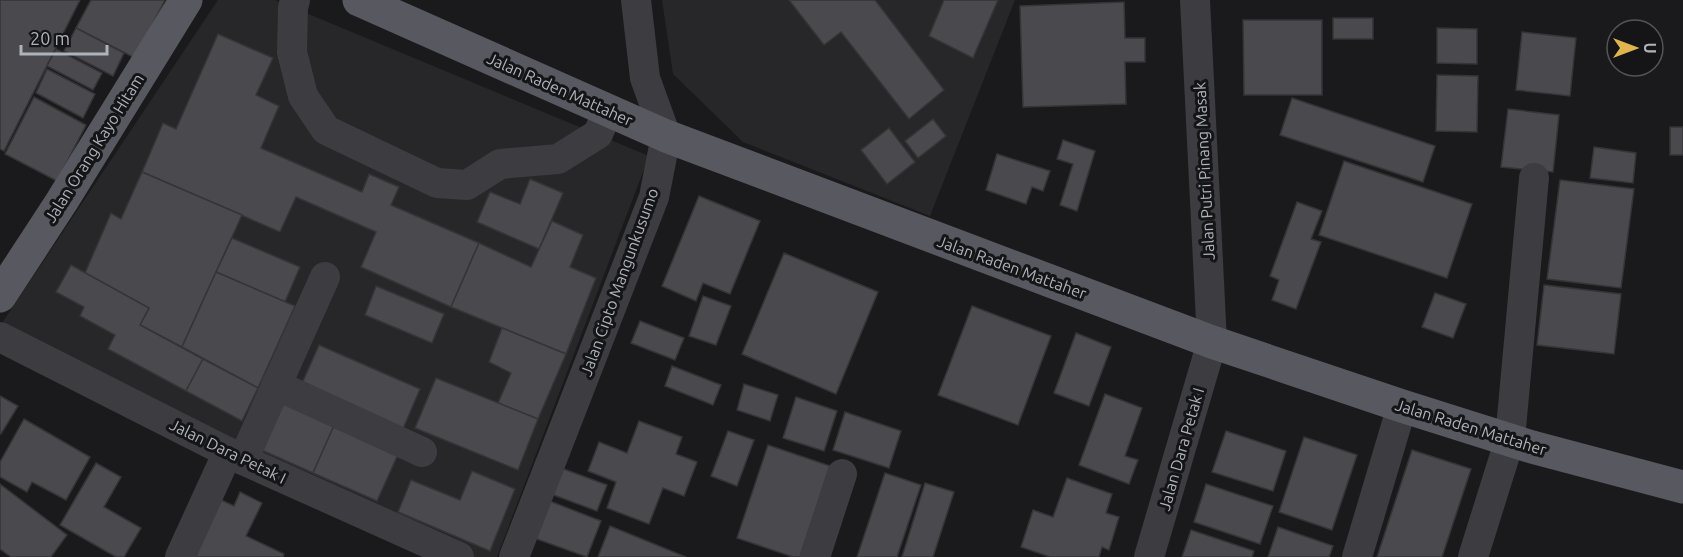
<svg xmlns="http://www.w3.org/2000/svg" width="1683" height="557" viewBox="0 0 1683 557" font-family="Ubuntu,sans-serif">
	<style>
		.built { fill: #272629 }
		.building { fill: #4a4a4e; stroke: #353538; stroke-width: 1.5 }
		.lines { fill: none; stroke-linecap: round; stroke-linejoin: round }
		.minor { stroke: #3c3c41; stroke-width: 30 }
		.major { stroke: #585960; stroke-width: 33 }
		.labels { text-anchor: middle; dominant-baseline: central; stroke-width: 6; stroke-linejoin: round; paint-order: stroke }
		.street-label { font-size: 16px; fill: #aeb2ba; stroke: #151517 }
	</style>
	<rect width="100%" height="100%" fill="#1a1a1c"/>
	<g class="built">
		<polygon points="218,0 275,0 649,156 497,557 470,557 0,326"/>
		<polygon points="662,0 1015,0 930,216 743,142 673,74"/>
	</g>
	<g class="building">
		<polygon points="0,0 80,0 4,151 0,149"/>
		<polygon points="91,0 165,0 135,58 76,28"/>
		<polygon points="789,0 875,0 944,90 909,119 841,32 824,45"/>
		<polygon points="944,0 998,0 973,58 929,36"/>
		<polygon points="1124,2 1125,38 1145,38 1145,62 1125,62 1126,104 1023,107 1020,6"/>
		<rect x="1333" y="18" width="40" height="21"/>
		<polygon points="1243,20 1322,20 1322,95 1244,95"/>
		<polygon points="76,28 124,53 113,76 64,51"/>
		<polygon points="1437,28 1477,29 1477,64 1437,63"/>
		<polygon points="1522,32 1576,38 1570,96 1516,90"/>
		<polygon points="218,34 273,58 256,95 279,106 261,148 362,192 369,174 399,187 391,205 479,243 451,307 361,267 376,232 296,197 280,232 142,172 163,123 176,129"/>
		<polygon points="56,49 102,73 93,90 47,66"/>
		<polygon points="47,69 95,94 83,118 36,93"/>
		<polygon points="1437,75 1478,76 1477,132 1436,131"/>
		<polygon points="34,97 86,125 57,181 5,154"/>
		<polygon points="1292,98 1435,146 1423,182 1280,135"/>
		<polygon points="1508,109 1559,115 1553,172 1501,167"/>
		<polygon points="933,119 946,136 918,158 905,141"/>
		<rect x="1670" y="127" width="13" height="28"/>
		<polygon points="889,128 915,162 887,184 861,150"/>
		<polygon points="1063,140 1095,151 1077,211 1060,205 1073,164 1057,159"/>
		<polygon points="1594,147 1636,153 1633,183 1590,178"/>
		<polygon points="997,154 1050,171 1043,191 1032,187 1026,204 986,190"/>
		<polygon points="1344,161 1472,204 1447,278 1319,235"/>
		<polygon points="142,172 242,215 182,347 140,325 149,308 85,273 111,213 121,219"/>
		<polygon points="530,179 563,193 539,249 477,222 490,192 520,204"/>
		<polygon points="1560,180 1634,189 1621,288 1547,279"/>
		<polygon points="699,196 760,221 730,294 703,283 696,301 662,286"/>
		<polygon points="1297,202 1322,211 1311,239 1321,242 1296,309 1272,300 1279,280 1270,276"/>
		<polygon points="552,221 583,235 570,267 596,278 566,354 451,307 479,243 531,267"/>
		<polygon points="232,238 300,267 285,302 216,272"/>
		<polygon points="784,253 878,292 836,394 742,354"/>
		<polygon points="71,265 149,308 140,325 203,359 186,391 108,349 115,335 80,316 84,307 56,292"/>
		<polygon points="216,272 295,306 258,388 182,347"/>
		<polygon points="1544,285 1621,294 1614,354 1537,345"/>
		<polygon points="376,286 444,314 432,343 365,315"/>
		<polygon points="1435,293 1466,304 1453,338 1422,327"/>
		<polygon points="703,296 731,306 716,345 689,336"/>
		<polygon points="972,306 1051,336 1018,425 938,395"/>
		<polygon points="640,321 684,338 675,360 631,343"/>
		<polygon points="502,328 566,354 538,419 498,403 511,373 489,362"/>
		<polygon points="1076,333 1111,347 1089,406 1054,393"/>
		<polygon points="319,345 420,389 400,436 299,390"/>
		<polygon points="203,359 258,388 242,421 186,391"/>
		<polygon points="672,366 721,385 713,405 665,386"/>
		<polygon points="436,378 538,419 518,470 415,428"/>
		<polygon points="744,384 778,395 770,421 737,410"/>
		<polygon points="1105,394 1142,408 1125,456 1138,460 1129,484 1079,465"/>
		<polygon points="0,396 18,406 1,434 0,434"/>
		<polygon points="280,396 336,421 313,473 257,448"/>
		<polygon points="796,397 837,411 824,451 783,438"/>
		<polygon points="845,412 901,431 889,468 833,450"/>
		<polygon points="24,419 90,457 66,500 32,482 27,492 0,477 0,462"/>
		<polygon points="336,421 400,450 377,501 313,473"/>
		<polygon points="639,421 682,437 676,454 697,462 684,496 663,488 649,524 607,508 616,482 588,471 599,442 627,453"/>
		<polygon points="728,431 754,440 737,486 711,476"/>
		<polygon points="1226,431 1286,451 1273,491 1212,472"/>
		<polygon points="1304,437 1357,455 1332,530 1279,512"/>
		<polygon points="768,445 830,466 800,557 793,557 737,538"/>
		<polygon points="1412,450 1471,469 1442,557 1377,557"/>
		<polygon points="96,463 121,477 104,507 141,528 124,557 116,557 60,525"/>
		<polygon points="561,468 607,485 597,511 551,494"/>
		<polygon points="472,471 515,489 490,551 398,512 411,480 460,500"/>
		<polygon points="885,473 921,485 897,557 857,557"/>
		<polygon points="1067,478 1112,494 1106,513 1119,517 1109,550 1102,547 1099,557 1050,557 1021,547 1033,510 1053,517"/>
		<polygon points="925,483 954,492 933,557 902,557"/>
		<polygon points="0,484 67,535 51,557 11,557 0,549"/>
		<polygon points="1206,484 1273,506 1260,544 1194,522"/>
		<polygon points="240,492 262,503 246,536 284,554 283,557 192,557 219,499 234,506"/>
		<polygon points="547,500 601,521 587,557 534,538"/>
		<polygon points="610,526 686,557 598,557"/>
		<polygon points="1278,527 1333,546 1329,557 1268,557"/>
		<polygon points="1191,530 1254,551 1252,557 1182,557"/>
	</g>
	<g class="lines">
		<g class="minor">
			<polyline points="295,0 293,8 292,52 303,96 326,130 437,183 467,185 500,164 558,159 598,134 608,110"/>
			<polyline points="0,337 243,460 459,557"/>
			<polyline points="276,385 422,452"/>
			<polyline points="243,460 325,277"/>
			<polyline points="180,557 228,452"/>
			<polyline points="514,557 654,197 666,136 645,78 636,0"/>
			<polyline points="815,557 842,474"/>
			<polyline points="1149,557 1212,342 1195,0"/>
			<polyline points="1357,557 1402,406"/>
			<polyline points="1473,557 1510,439 1534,178"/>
		</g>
		<g class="major">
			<polyline points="359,0 666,136 1212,342 1402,406 1532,447 1683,487"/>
			<polyline points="0,296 62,201 186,0"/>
		</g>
	</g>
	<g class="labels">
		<g class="street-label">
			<text transform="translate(560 89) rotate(24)">Jalan Raden Mattaher</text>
			<text transform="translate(94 148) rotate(-58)">Jalan Orang Kayo Hitam</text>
			<text transform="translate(1204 171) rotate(-93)">Jalan Putri Pinang Masak</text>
			<text transform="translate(1012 267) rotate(20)">Jalan Raden Mattaher</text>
			<text transform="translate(619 282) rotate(-70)">Jalan Cipto Mangunkusumo</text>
			<text transform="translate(1471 427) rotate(17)">Jalan Raden Mattaher</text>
			<text transform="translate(1181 449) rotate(-74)">Jalan Dara Petak I</text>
			<text transform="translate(228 451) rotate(26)">Jalan Dara Petak I</text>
		</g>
	</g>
	<g transform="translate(1635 48) rotate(90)"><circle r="28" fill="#151517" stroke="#525458" stroke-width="1.5"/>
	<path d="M0-4.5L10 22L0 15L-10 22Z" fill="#e1b54d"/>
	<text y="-9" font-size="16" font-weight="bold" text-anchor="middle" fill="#aeb2ba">U</text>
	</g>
	<path d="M21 45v9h86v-9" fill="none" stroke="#aeb2ba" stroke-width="3"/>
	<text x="30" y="45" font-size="18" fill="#aeb2ba" stroke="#151517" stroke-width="4.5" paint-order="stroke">20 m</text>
</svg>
